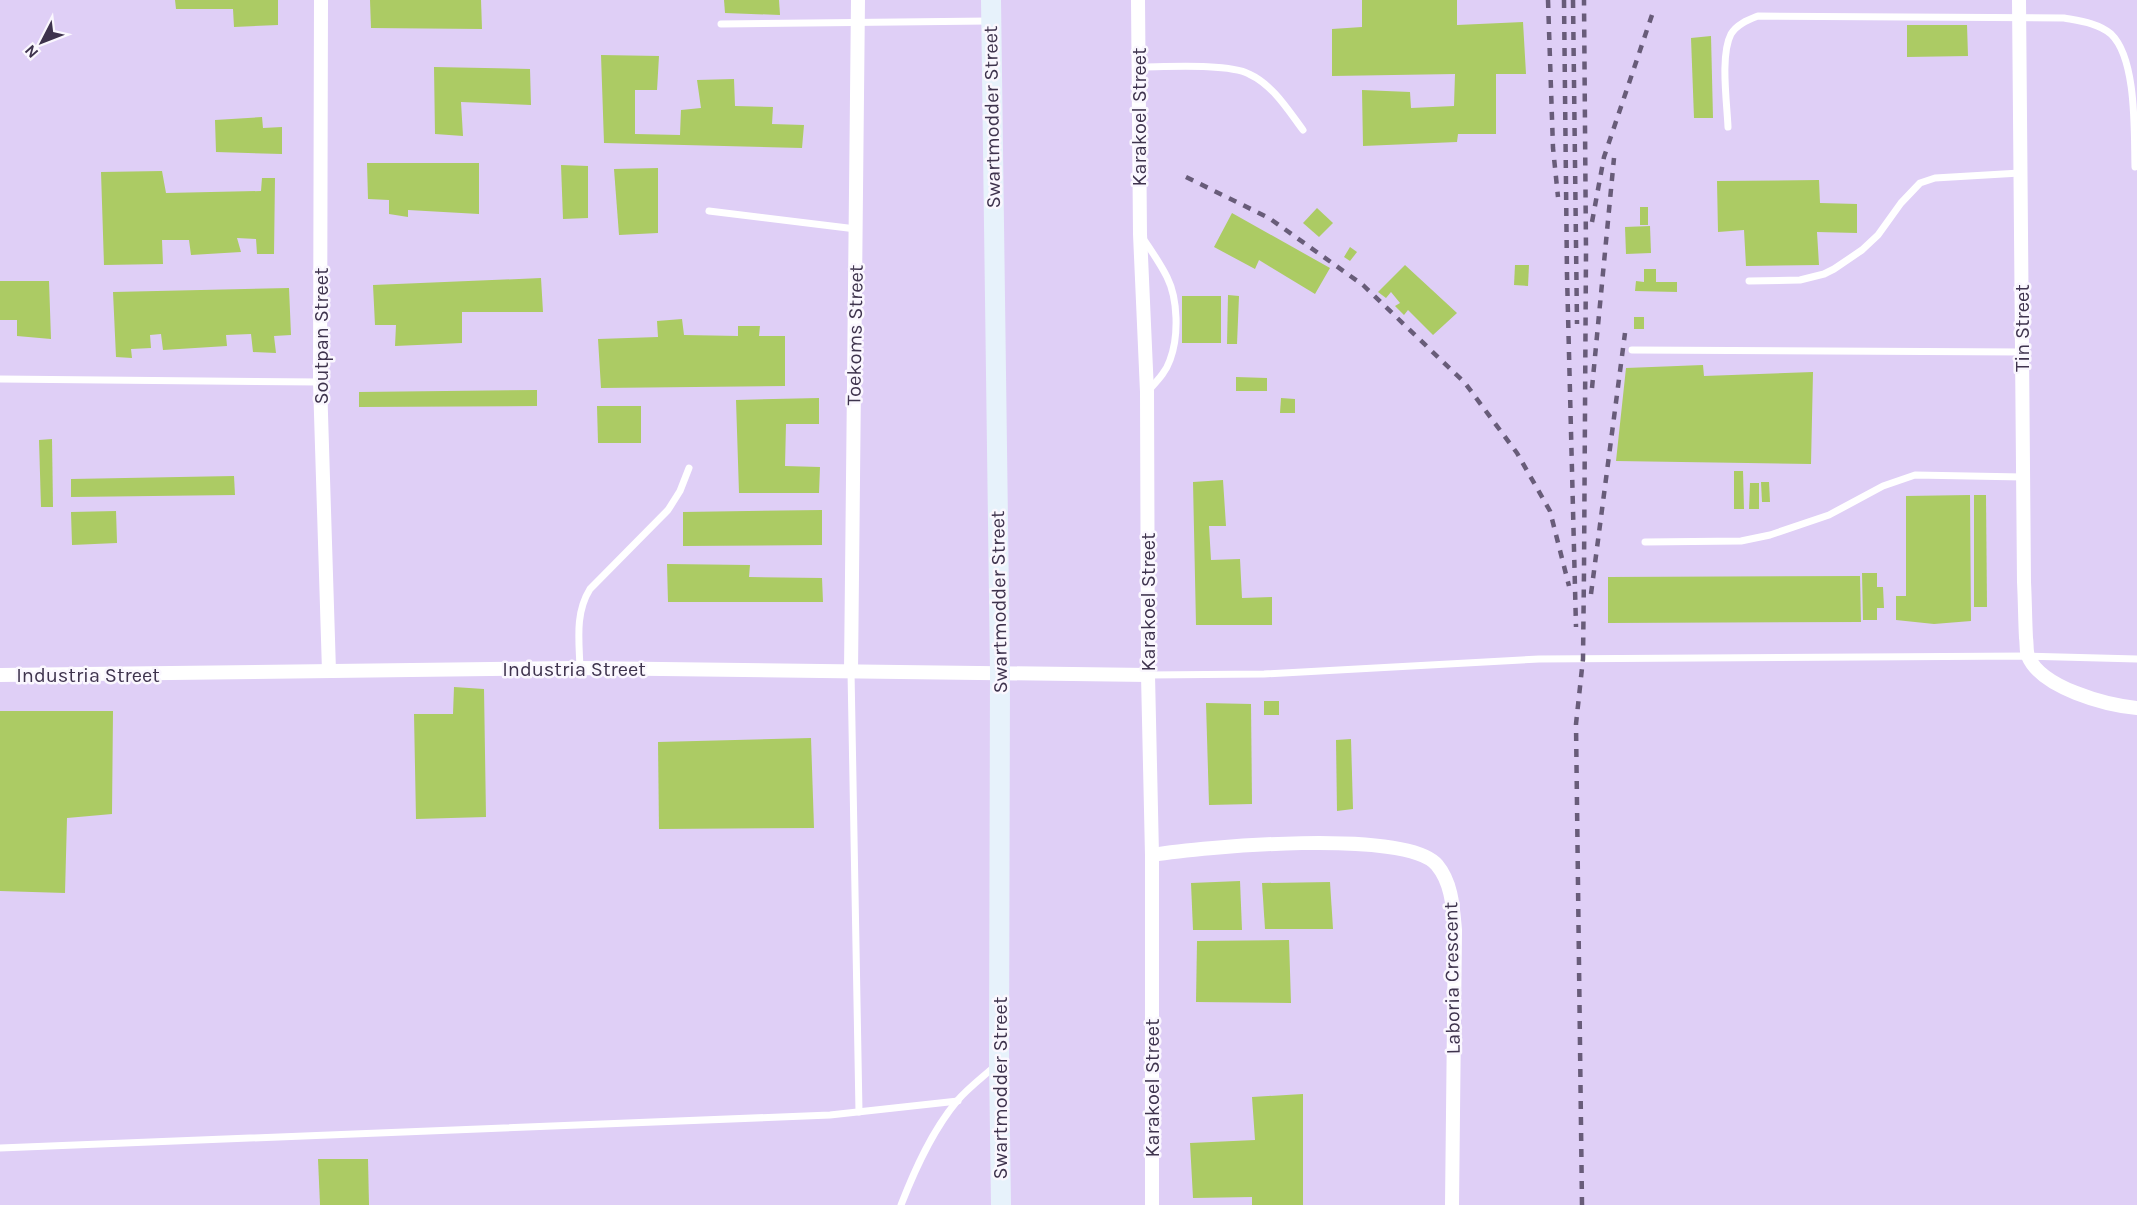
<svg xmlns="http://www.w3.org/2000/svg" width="2137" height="1205" viewBox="0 0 2137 1205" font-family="Karla,sans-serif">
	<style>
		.building { fill: #accb64 }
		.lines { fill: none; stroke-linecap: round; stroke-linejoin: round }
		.service { stroke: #fff; stroke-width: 7 }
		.minor { stroke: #fff; stroke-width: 14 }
		.secondary { stroke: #e7f2fb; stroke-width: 20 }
		.rail { stroke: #685c79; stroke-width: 4.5; stroke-dasharray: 8 8; stroke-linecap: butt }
		.labels { text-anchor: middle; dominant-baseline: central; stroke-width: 5; stroke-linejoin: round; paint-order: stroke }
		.street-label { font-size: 20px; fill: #3e334d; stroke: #faf7fe }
	</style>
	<rect width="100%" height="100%" fill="#dfcff6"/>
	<g class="building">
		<polygon points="175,0 278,0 278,25 234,27 233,9 176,9"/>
		<polygon points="370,0 481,0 482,29 371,28"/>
		<polygon points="724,0 779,0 780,15 725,13"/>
		<polygon points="1362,0 1457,0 1457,25 1523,22 1526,74 1496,74 1496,134 1458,134 1457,142 1363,146 1362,90 1410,92 1411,108 1454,106 1455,74 1332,76 1332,29 1362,27"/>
		<polygon points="1907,25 1967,25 1968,56 1907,57"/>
		<polygon points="1711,36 1713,118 1694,118 1691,38"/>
		<polygon points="601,55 659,56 657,90 635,90 635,134 680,135 681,110 701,108 697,80 734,79 735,106 773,107 772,124 804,125 802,148 604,143"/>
		<polygon points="434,67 530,69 531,105 461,102 463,136 435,134"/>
		<polygon points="262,117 263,128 282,127 282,154 216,152 215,120"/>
		<polygon points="367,163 479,163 479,214 408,210 408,217 389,214 389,200 368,199"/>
		<polygon points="561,165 588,166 588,218 563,219"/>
		<polygon points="658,168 658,233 619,235 614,169"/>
		<polygon points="162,171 166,193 261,191 262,178 275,178 274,254 257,254 256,239 237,238 241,252 191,255 189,240 162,240 163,264 104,265 101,172"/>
		<polygon points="1819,180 1820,203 1857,204 1857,233 1817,232 1819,265 1746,266 1744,230 1718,232 1717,181"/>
		<rect x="1640" y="207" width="8" height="18"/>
		<polygon points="1317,208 1333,223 1319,237 1303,223"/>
		<polygon points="1232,213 1330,268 1315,294 1259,260 1255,269 1214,247"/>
		<polygon points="1650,226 1651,253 1626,254 1625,227"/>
		<polygon points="1350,247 1357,252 1350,261 1344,257"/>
		<polygon points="1405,265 1457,313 1433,335 1408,310 1404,315 1395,306 1400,303 1391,292 1386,298 1378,292"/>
		<polygon points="1515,265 1529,265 1528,286 1514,285"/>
		<polygon points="1644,269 1656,269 1656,282 1677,282 1677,292 1635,291 1636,281 1644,282"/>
		<polygon points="541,278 543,312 462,312 462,343 395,346 396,325 375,325 373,285"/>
		<polygon points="0,281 49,281 51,339 17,336 17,320 0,320"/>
		<polygon points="289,288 291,335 274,336 276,353 253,352 251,334 226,335 227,346 163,350 161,334 150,335 151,348 131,349 132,358 116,357 113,292"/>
		<polygon points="1228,295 1239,296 1237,344 1227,344"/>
		<rect x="1182" y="296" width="39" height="47"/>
		<rect x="1634" y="317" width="10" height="12"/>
		<polygon points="682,319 684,335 738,336 738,326 760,326 759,336 785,336 785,386 601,388 598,339 658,337 657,321"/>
		<polygon points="1703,365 1704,376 1813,372 1811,464 1616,461 1626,368"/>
		<polygon points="1236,377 1267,378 1267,391 1236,391"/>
		<polygon points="537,390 537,406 359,407 359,392"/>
		<polygon points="819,398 819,424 786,424 785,466 820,467 819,493 739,493 736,400"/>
		<polygon points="1281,398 1295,399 1295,413 1280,413"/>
		<polygon points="597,406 641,406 641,443 598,443"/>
		<polygon points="52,439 53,507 41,507 39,440"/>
		<polygon points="1734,471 1743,471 1744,509 1734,509"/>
		<polygon points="234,476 235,495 71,497 71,479"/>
		<polygon points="1223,480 1226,526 1209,526 1211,560 1240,559 1242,598 1272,597 1272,625 1196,625 1193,482"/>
		<polygon points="1761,482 1769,482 1770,502 1762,502"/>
		<polygon points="1750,483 1759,483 1759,509 1749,509"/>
		<polygon points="1970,495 1971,621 1934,624 1896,620 1896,596 1906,596 1906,496"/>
		<polygon points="1974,495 1986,495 1987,607 1974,607"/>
		<polygon points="822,510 822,545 683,546 683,512"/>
		<polygon points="116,511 117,543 72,545 71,512"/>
		<polygon points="667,564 750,565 749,577 822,578 823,602 668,602"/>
		<polygon points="1862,573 1877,573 1877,587 1883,587 1884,608 1877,608 1877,620 1863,620"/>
		<polygon points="1860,576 1861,622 1608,623 1608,577"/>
		<polygon points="454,687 484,689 486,817 416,819 414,714 453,714"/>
		<rect x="1264" y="701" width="15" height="14"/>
		<polygon points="1206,703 1251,704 1252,804 1209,805"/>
		<polygon points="0,711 113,711 112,814 67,818 65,893 0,891"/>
		<polygon points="811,738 814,828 659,829 658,742"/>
		<polygon points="1351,739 1353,809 1337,811 1336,740"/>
		<polygon points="1240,881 1242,930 1193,930 1191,883"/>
		<polygon points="1330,882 1333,929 1265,929 1262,883"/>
		<polygon points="1289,940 1291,1003 1196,1002 1197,941"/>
		<polygon points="1303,1094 1303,1205 1252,1205 1252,1197 1193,1198 1190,1143 1255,1140 1252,1097"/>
		<polygon points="318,1159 368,1159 369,1205 320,1205"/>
	</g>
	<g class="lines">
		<g class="service">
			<polyline points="721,24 988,21"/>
			<path d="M1139 67C1164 67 1229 63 1249 74 1273 85 1288 110 1303 130"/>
			<path d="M1728 127C1727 103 1720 55 1731 34 1737 24 1748 20 1758 16L2064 18C2080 21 2098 23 2111 34 2137 59 2134 132 2135 167"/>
			<polyline points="709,211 856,229"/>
			<path d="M1142 237C1151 250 1160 263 1167 277 1178 299 1179 336 1170 360 1166 372 1157 381 1149 390"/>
			<polyline points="1749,281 1800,280 1824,274 1834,269 1862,250 1878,235 1901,203 1920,183 1935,178 2020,173"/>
			<polyline points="1632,350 2022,352"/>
			<polyline points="0,379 320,382"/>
			<polyline points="1645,542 1741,541 1770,535 1829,515 1883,486 1915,475 2023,477"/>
			<path d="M580 668C579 640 575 613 590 589L668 510 680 491 689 468"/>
			<polyline points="851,671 859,1112"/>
			<polyline points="1148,675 1264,674 1539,659 2027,656 2137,659"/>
			<polyline points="0,1148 830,1115 958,1101"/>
			<path d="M901 1205C915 1169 932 1131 957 1101 968 1088 983 1077 995 1066"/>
		</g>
		<g class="minor">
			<polyline points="321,0 320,382 329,671"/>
			<polyline points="1138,0 1140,234 1147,392 1148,675 1152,855 1152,1205"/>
			<path d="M2019 0 2024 582C2025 601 2025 619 2026 638 2027 643 2026 651 2028 656 2041 688 2106 705 2137 708"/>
			<polyline points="851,671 858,0"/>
			<polyline points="0,675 580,668 1148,675"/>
			<path d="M1152 855C1201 847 1407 828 1437 865 1452 883 1453 908 1455 930L1452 1205"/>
		</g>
		<polyline class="secondary" points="991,0 1000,672 999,1062 1001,1205"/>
		<g class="rail">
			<polyline points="1548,0 1553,148 1558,197"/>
			<polyline points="1564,0 1567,275 1576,627"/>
			<polyline points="1573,0 1577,324"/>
			<polyline points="1186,177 1269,218 1363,285 1465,383 1517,453 1550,511 1569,586"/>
			<polyline points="1592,222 1604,157 1652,15"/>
			<polyline points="1592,388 1614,158"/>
			<polyline points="1591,594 1625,333"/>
			<polyline points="1582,1205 1576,724 1583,659 1584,571 1586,252 1584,0"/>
		</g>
	</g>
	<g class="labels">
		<g class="street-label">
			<text transform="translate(992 117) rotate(-91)">Swartmodder Street</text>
			<text transform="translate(1139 117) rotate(-90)">Karakoel Street</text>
			<text transform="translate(2022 328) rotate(-90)">Tin Street</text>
			<text transform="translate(855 335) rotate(-89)">Toekoms Street</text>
			<text transform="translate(321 336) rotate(-90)">Soutpan Street</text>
			<text transform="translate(999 602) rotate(-91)">Swartmodder Street</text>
			<text transform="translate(1148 602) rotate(-90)">Karakoel Street</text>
			<text x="574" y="669">Industria Street</text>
			<text x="88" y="675">Industria Street</text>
			<text transform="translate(1452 978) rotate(-91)">Laboria Crescent</text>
			<text transform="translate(1000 1088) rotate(-90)">Swartmodder Street</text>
			<text transform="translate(1152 1088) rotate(-90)">Karakoel Street</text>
		</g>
	</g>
	<g transform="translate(42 42) rotate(228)" stroke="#faf7fe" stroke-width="4.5" paint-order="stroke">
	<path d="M0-4.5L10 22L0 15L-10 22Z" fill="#3e334d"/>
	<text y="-9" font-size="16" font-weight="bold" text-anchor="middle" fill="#3e334d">N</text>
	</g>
</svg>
